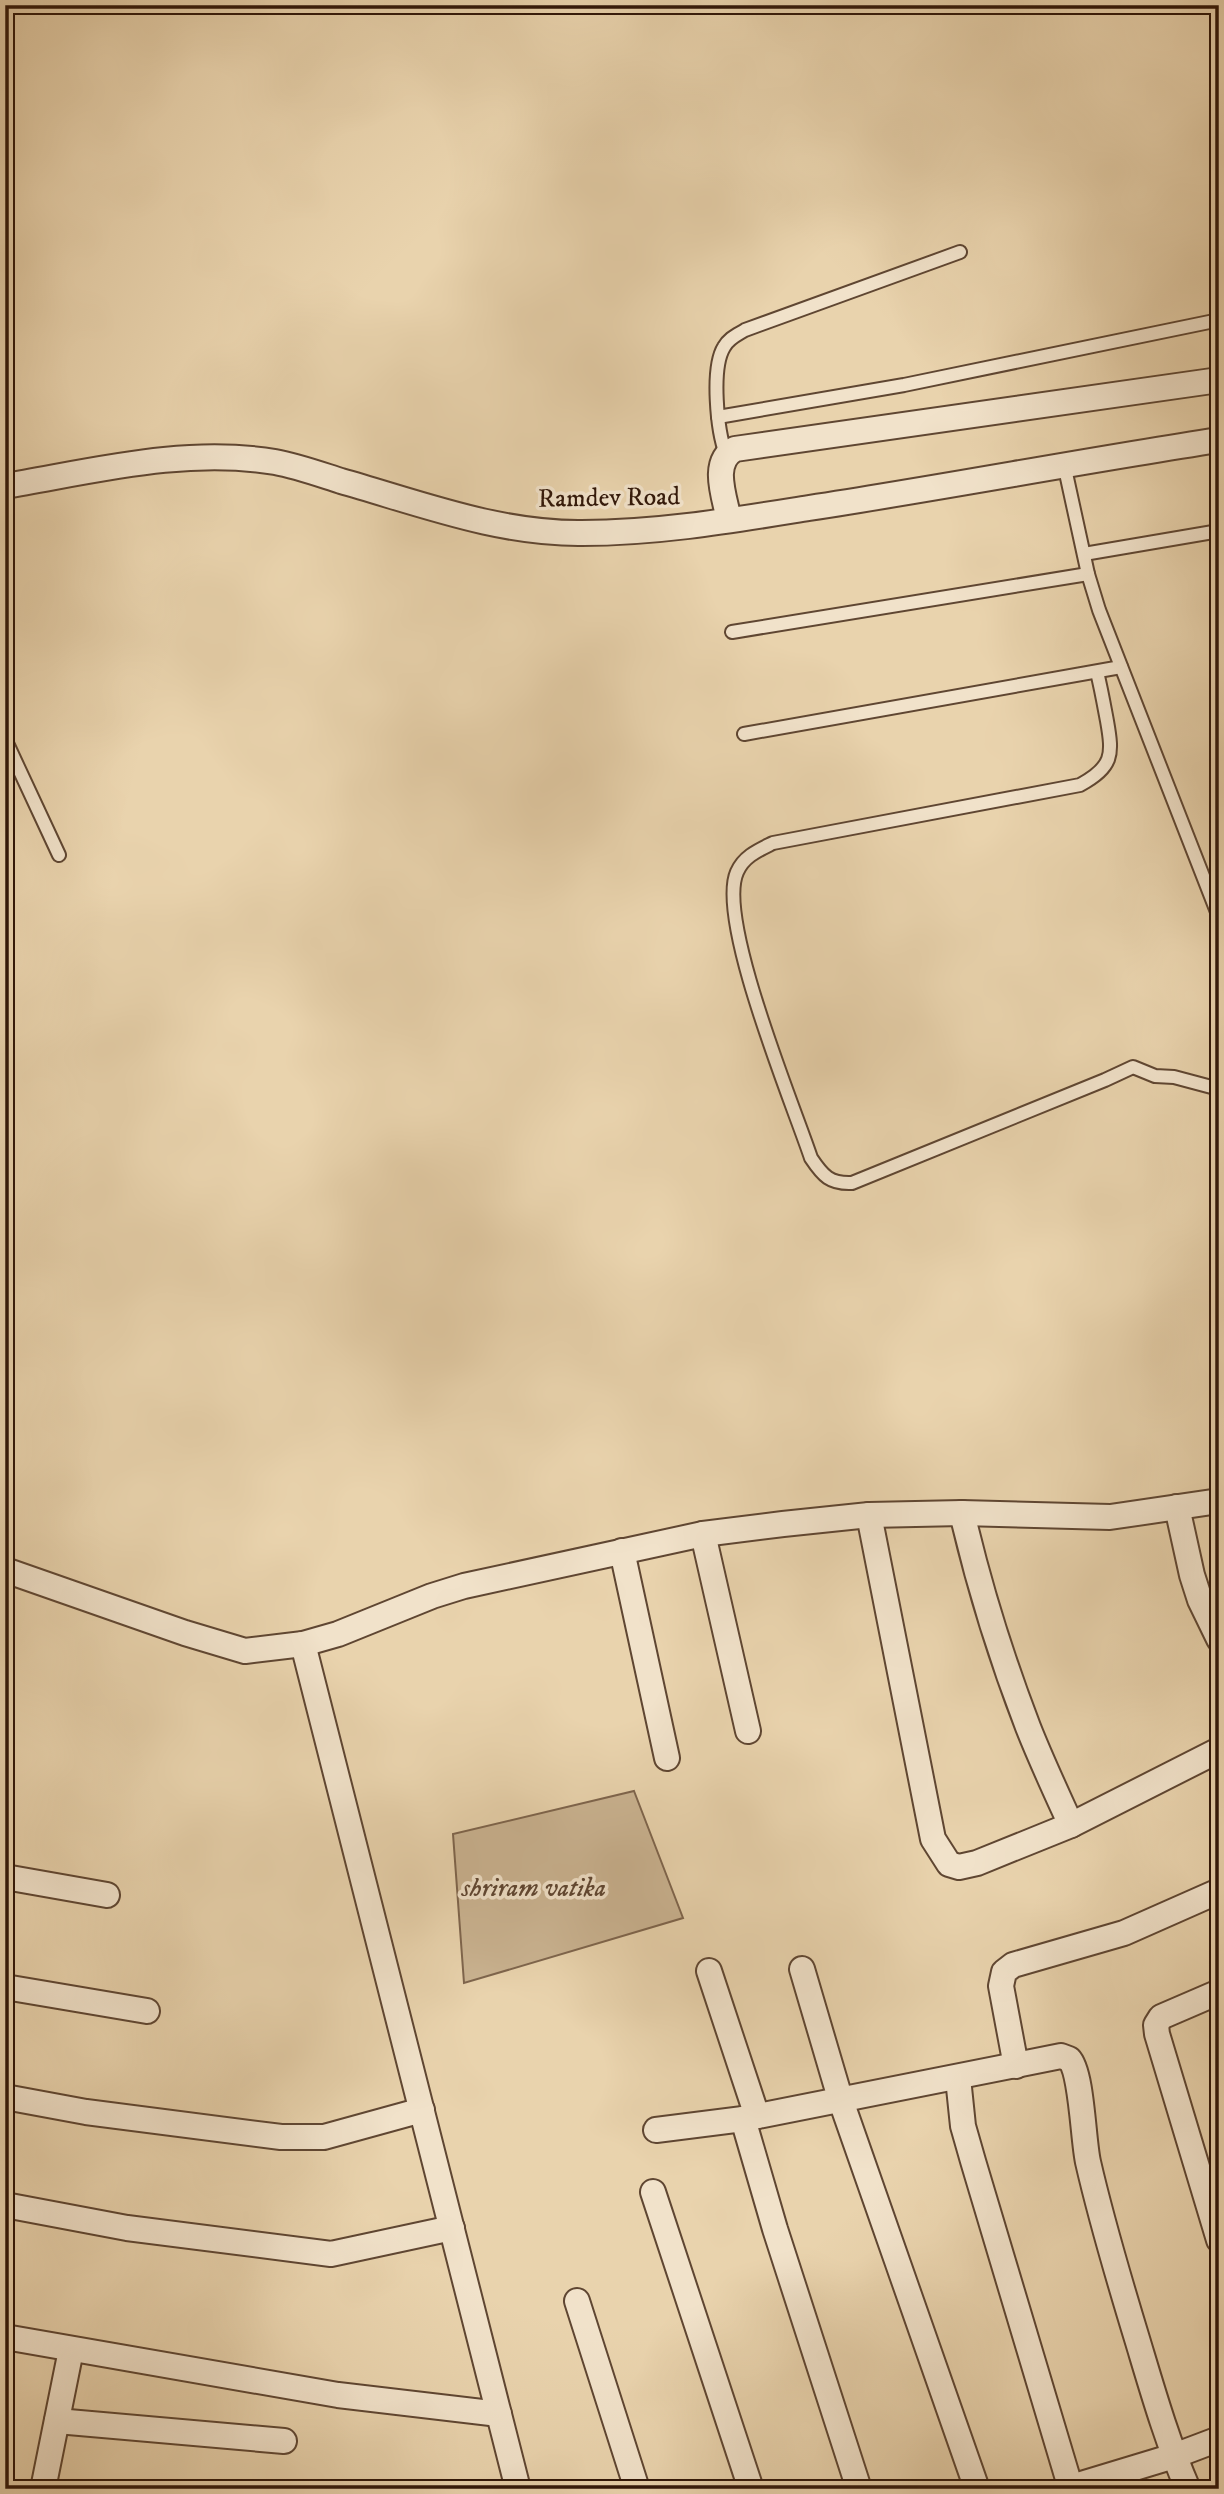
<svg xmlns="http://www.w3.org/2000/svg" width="1224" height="2494" viewBox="0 0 1224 2494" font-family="'IM FELL DW Pica',serif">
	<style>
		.green { fill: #cab391; stroke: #7e654d; stroke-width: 2 }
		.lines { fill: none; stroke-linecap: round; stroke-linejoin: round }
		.service-casing { stroke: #5f4632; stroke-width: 16 }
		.minor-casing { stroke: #5f4632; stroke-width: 28 }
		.service { stroke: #f1e2ca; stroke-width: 12 }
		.minor { stroke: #f1e2ca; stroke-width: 24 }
		.labels { text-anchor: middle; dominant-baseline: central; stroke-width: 7; stroke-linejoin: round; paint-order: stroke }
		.street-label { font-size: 26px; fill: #311709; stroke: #f1e2ca }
		.park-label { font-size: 26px; font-style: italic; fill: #5f4632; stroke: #f1e2ca }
	</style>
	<rect width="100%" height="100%" fill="#e9d3ad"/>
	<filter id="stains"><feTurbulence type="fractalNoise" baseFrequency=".00286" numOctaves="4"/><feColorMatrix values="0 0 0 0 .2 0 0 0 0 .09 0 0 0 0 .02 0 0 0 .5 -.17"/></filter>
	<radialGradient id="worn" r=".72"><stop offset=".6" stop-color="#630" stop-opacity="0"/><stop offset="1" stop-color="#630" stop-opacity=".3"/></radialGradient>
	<polygon class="green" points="634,1791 683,1918 464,1983 453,1834"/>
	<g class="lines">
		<g class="service-casing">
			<g id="service">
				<polyline points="718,417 904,385 1219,320"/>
				<path d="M726 454C717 431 711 368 724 347 729 338 737 335 745 330L960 252"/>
				<polyline points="1064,464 1088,574 1099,610 1219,917"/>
				<polyline points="1084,554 1219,531"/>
				<polyline points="732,632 1088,574"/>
				<path d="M1097 672C1101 688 1104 705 1107 721 1113 755 1113 767 1080 785L773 843C759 850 744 856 737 872 716 919 793 1104 811 1158 823 1176 830 1184 852 1183L1105 1080 1133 1067 1155 1076 1174 1077 1219 1089"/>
				<polyline points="744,734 1121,667"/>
				<polyline points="5,739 59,855"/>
			</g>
		</g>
		<g class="minor-casing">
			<g id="minor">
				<path d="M5 486C94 471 185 447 275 462 297 466 319 474 341 481 419 503 499 534 582 533 659 533 734 520 809 508 946 487 1082 461 1219 440"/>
				<path d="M729 520C725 498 710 462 735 449L1219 380"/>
				<polyline points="1177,1507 1192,1575 1200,1600 1219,1639"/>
				<path d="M962 1513C979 1586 1001 1657 1028 1727 1041 1760 1056 1792 1071 1825"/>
				<polyline points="869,1515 933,1839 949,1864 959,1867 977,1863 1071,1825 1219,1750"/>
				<polyline points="703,1534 748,1731"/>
				<polyline points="622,1551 667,1758"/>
				<polyline points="5,1570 185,1633 245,1651 303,1644 338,1634 432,1596 464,1586 703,1534 783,1524 869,1515 962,1513 1110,1517 1219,1501"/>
				<polyline points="303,1644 518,2489"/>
				<polyline points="5,1877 107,1895"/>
				<polyline points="802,1969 840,2098 977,2489"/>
				<polyline points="709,1971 757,2116"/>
				<polyline points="5,1987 147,2011"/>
				<polyline points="1219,1992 1161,2017 1156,2025 1157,2034 1219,2240"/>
				<polyline points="1016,2066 1001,1986 1004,1972 1013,1965 1124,1933 1219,1891"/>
				<polyline points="958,2078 963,2126 973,2161 1071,2489"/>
				<polyline points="5,2097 86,2112 281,2137 324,2137 422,2110"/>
				<polyline points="743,2119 775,2229 859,2489"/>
				<path d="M656 2130 743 2119 1061 2056 1069 2059C1082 2072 1083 2140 1088 2162 1102 2223 1120 2283 1138 2342 1153 2392 1167 2441 1188 2489"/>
				<polyline points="653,2192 751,2489"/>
				<polyline points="5,2205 127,2228 331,2254 452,2228"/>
				<polyline points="577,2301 637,2489"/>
				<polyline points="5,2337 338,2395 499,2414"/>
				<polyline points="57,2421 284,2441"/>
				<polyline points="43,2489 71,2350"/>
				<polyline points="1065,2489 1174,2456 1219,2439"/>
			</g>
		</g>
		<use href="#service" class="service"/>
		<use href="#minor" class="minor"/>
	</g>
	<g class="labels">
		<g class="street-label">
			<text transform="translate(609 498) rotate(-1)">Ramdev Road</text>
		</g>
		<g class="park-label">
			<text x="534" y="1888">shriram vatika</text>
		</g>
	</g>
	<rect width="1224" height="2494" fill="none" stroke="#e9d3ad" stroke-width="28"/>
	<rect x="7" y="7" width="1210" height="2480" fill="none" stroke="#311709" stroke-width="3.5"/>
	<rect x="14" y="14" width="1196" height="2466" fill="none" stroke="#311709" stroke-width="2"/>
	<rect width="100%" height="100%" filter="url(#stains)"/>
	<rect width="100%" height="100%" fill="url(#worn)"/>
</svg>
